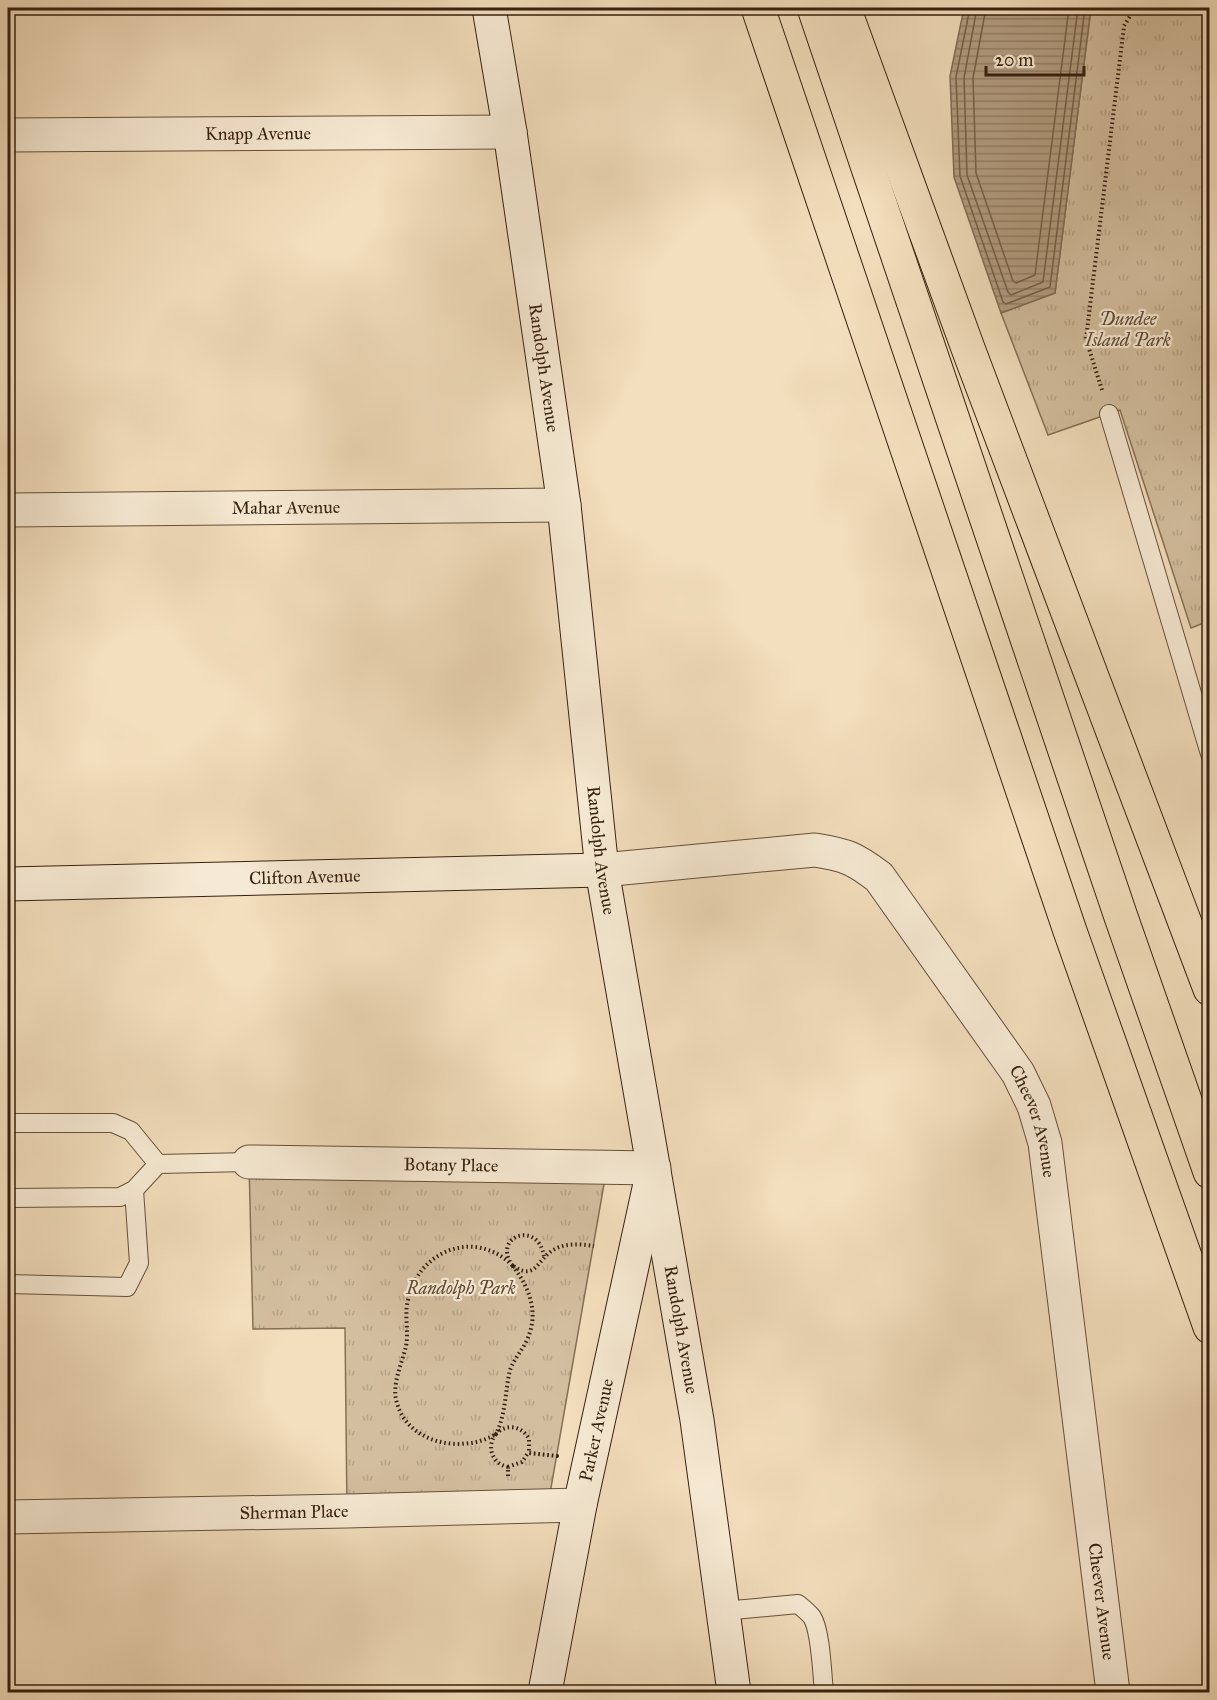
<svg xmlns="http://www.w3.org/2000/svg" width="1217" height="1700" viewBox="0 0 1217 1700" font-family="'IM FELL Great Primer',serif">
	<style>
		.grass { fill: url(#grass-tufts); stroke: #857057; stroke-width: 1.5 }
		.water { fill: url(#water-rules); stroke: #816c54; stroke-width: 1.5 }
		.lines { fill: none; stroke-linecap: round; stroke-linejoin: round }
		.shore { stroke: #756048; stroke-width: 1.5 }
		.lane-casing { stroke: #66503a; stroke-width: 20 }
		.street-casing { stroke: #66503a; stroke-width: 35 }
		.secondary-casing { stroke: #37210f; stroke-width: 35 }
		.highway-casing { stroke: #37210f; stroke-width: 35 }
		.path { stroke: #37210f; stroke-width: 4; stroke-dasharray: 1.5 3; stroke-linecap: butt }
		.lane { stroke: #f7ead4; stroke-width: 18 }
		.street { stroke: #f7ead4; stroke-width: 33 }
		.secondary { stroke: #f7ead4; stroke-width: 33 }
		.highway { stroke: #f3debd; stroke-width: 33 }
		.labels { text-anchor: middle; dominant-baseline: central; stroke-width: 4.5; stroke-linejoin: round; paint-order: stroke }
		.street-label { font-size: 18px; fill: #37210f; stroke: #f7ead4 }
		.park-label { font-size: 18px; font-style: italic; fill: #5e4833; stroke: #f7ead4 }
	</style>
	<defs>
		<pattern id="grass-tufts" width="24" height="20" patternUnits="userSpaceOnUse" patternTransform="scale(1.5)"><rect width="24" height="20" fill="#d3be9f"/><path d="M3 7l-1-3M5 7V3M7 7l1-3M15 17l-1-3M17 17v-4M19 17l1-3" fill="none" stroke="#b6a388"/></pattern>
		<pattern id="water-rules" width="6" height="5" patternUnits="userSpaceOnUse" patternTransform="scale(1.5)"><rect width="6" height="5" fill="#b39e82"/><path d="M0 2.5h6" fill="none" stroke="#928069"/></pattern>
	</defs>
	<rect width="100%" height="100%" fill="#f3debd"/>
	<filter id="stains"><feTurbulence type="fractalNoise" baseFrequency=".00333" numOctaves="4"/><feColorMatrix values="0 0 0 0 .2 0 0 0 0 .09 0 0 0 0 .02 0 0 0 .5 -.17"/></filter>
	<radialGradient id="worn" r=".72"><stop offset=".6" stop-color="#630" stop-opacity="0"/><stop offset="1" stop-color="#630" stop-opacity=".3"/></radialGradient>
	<g class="grass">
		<polygon points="1091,8 1209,8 1209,621 1191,628 1120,410 1048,435 1001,313 1055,293"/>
		<polygon points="249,1162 607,1167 548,1505 347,1511 345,1328 253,1329"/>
	</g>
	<polygon class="water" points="964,8 1091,8 1055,293 1001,313 954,177 950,76"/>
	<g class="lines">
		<g class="shore">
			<polyline points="970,8 956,77 960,176 1003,302 1006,304 1050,287 1085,8"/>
			<polyline points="977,8 964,78 967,175 1008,292 1011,295 1043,282 1078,8"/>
			<polyline points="986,8 973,78 976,173 1013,281 1016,283 1035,275 1069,8"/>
		</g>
		<g class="lane-casing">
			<g id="lane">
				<polyline points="1109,414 1210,754"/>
				<polyline points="8,1123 113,1123 131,1131 158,1164"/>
				<polyline points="8,1198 120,1197 134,1190 158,1164 249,1162"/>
				<polyline points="8,1284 127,1287 139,1263 134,1190"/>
				<path d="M723 1611 798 1604C803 1608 808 1612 812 1617 821 1631 822 1674 824 1692"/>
			</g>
		</g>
		<g class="street-casing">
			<g id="street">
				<path id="s1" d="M8 135 510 132"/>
				<path id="s2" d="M8 510 564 505"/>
				<path id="s3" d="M602 870 815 850C846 855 854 858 879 877L1018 1073 1034 1106 1045 1143 1113 1692"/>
				<path id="s4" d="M249 1162 654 1168"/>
				<path id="s5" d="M8 1517 347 1511 580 1505"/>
			</g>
		</g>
		<g class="secondary-casing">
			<g id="secondary">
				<path id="s6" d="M489 8 510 132 564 505 602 870 697 1420 734 1692"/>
				<path id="s7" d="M8 884 602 870"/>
				<path id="s8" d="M545 1692 580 1505 650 1184"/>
			</g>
		</g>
		<g class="highway-casing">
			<g id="highway">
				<polyline points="758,8 1070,931 1210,1327"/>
				<polyline points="814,8 1120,914 1210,1172"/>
				<polyline points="844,8 969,351 1210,989"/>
			</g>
		</g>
		<g class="path">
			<polyline points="1102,390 1086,339 1124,26 1135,8"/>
			<path d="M508 1467C492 1464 486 1446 496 1434 463 1454 408 1444 397 1403 391 1385 402 1364 406 1346 409 1331 404 1315 408 1300 418 1251 474 1228 512 1265 492 1236 538 1220 544 1256"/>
			<path d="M508 1476V1467L522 1462 528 1453 557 1456 529 1453V1439C522 1426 507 1423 496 1434 506 1414 505 1391 510 1370 514 1359 521 1352 526 1342 540 1314 530 1288 512 1265 536 1283 537 1258 555 1249 567 1243 580 1244 594 1246"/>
		</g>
		<use href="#lane" class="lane"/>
		<use href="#street" class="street"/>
		<use href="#secondary" class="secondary"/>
		<use href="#highway" class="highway"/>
	</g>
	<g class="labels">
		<g class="street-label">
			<text stroke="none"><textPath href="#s1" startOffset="250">Knapp Avenue</textPath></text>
			<text stroke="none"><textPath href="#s6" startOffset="364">Randolph Avenue</textPath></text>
			<text stroke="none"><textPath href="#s2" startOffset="278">Mahar Avenue</textPath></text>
			<text stroke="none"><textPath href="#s6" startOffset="850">Randolph Avenue</textPath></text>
			<text stroke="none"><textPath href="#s7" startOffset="297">Clifton Avenue</textPath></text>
			<text stroke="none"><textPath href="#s3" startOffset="576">Cheever Avenue</textPath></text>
			<text stroke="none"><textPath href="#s4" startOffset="202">Botany Place</textPath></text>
			<text stroke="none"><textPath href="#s6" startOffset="1336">Randolph Avenue</textPath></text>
			<text stroke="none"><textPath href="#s8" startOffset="267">Parker Avenue</textPath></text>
			<text stroke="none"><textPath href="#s5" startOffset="286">Sherman Place</textPath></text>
			<text stroke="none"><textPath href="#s3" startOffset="1062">Cheever Avenue</textPath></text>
		</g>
		<g class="park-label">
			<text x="1128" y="319">Dundee<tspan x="1128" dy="21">Island Park</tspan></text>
			<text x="461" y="1288">Randolph Park</text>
		</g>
	</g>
	<rect width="1217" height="1700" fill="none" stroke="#f3debd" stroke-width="30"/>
	<rect x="9" y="9" width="1199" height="1682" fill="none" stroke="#37210f" stroke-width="3"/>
	<rect x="15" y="15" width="1187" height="1670" fill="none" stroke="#37210f" stroke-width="1.5"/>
	<path d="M986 66v9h98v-9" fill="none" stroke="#37210f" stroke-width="3"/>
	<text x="995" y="66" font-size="18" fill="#37210f" stroke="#f7ead4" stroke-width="4.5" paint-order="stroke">20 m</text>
	<rect width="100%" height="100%" filter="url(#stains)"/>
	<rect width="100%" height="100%" fill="url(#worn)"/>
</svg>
